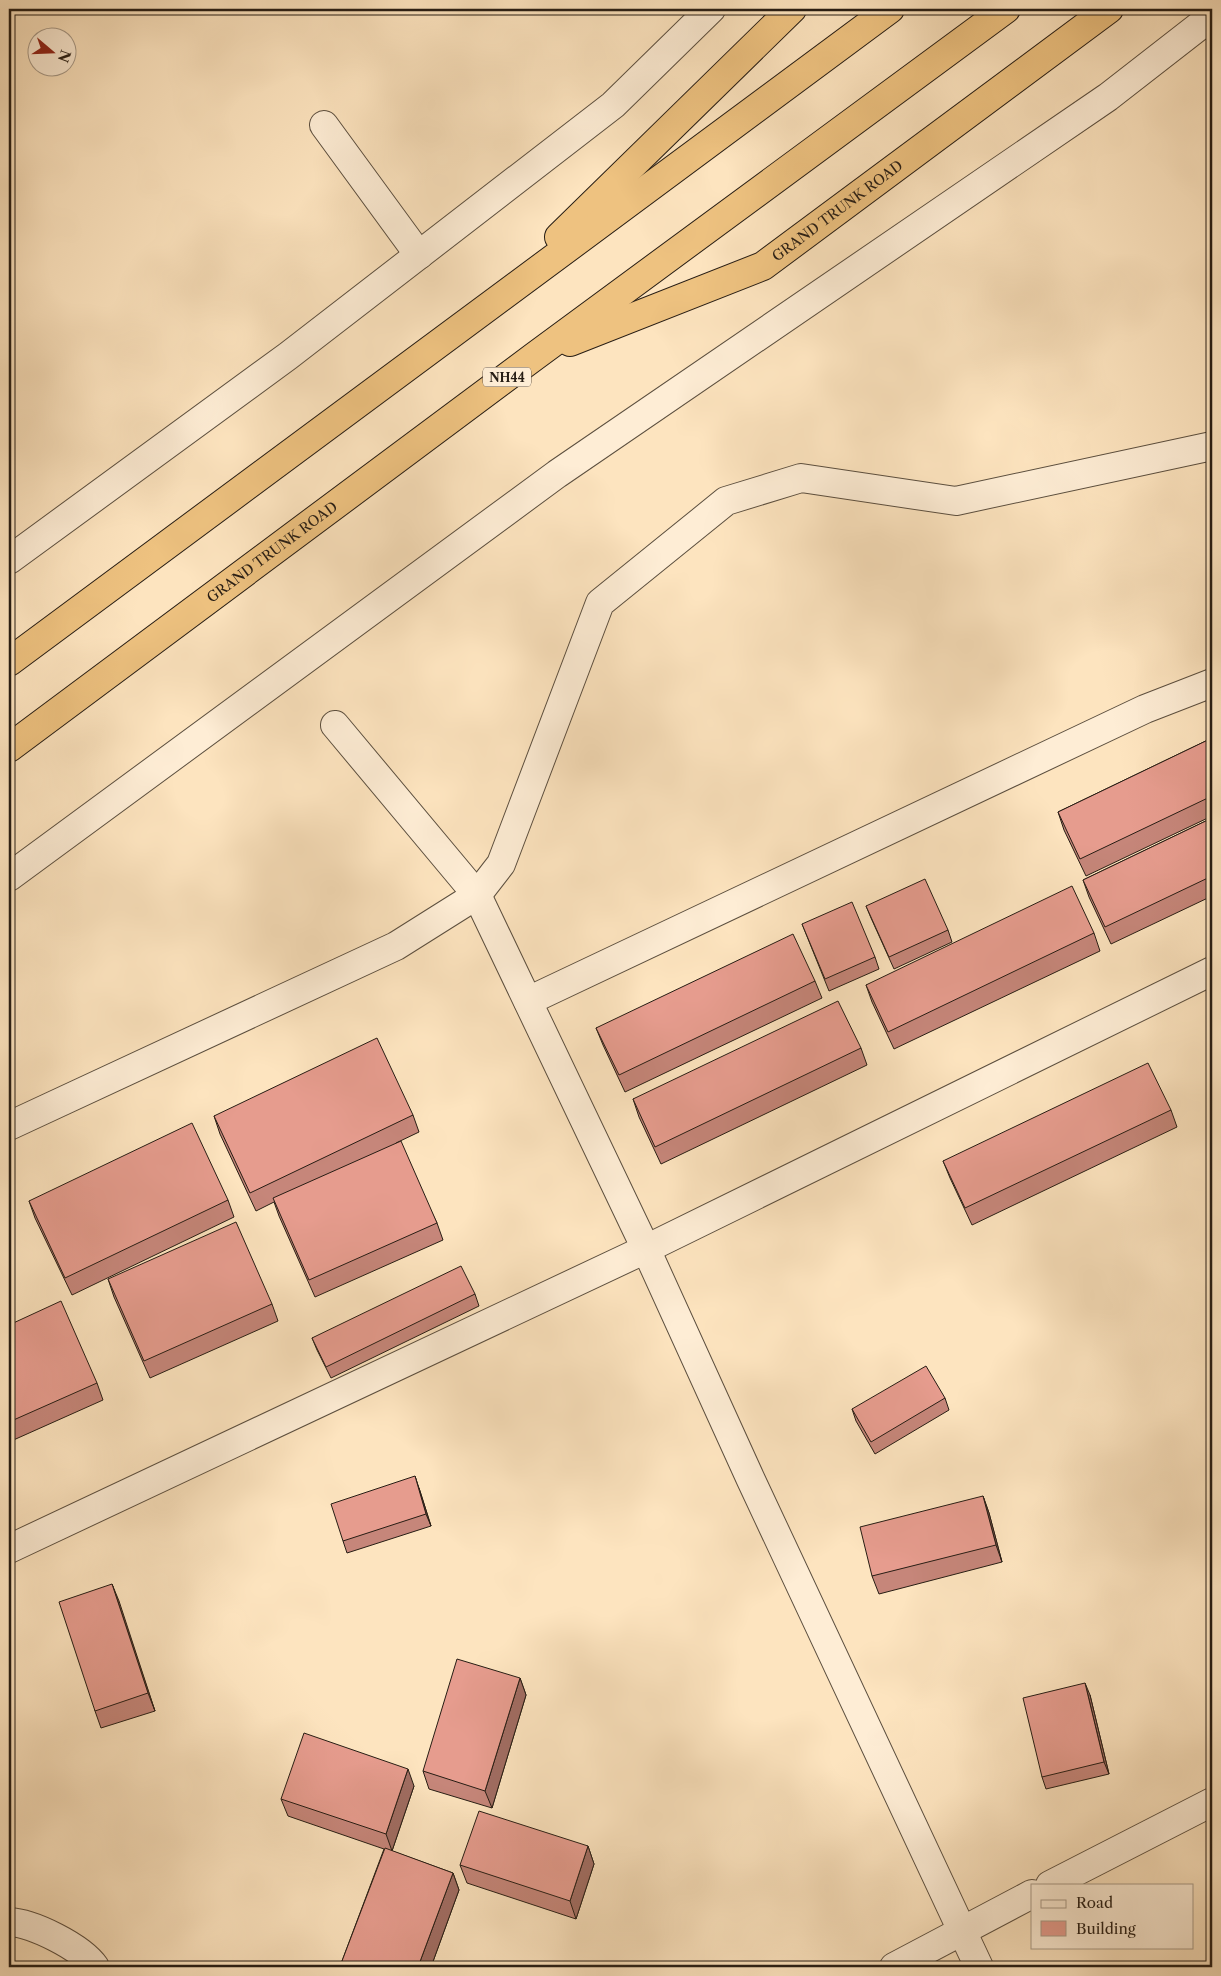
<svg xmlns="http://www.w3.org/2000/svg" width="1221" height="1976" viewBox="0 0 1221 1976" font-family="'Libre Caslon Text',serif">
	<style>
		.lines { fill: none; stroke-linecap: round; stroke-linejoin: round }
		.minor-casing { stroke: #5c4f3f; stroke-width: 30 }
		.tertiary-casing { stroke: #5c4f3f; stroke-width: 30 }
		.trunk-casing { stroke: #271d14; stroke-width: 30 }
		.minor { stroke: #feedd5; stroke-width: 28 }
		.tertiary { stroke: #feedd5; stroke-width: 28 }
		.trunk { stroke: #eec280; stroke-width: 28 }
		.wall { fill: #c6867a; stroke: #271d14 }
		.shaded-wall { fill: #a16d63; stroke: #271d14 }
		.building { fill: #e69c8e; stroke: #271d14 }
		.labels { text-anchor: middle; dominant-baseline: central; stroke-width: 5; stroke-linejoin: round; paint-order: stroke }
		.shield { fill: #feedd5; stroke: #685b4e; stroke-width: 1 }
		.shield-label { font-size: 12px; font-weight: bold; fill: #271d14 }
		.street-label { font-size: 14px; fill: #271d14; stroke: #feedd5 }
	</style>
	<rect width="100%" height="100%" fill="#fde4bf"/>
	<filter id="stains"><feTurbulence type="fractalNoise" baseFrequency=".004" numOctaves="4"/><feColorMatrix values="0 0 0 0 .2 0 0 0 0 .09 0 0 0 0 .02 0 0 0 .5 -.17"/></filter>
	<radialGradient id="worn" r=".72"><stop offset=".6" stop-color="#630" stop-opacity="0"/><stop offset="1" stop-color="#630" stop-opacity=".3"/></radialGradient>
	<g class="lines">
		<g class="minor-casing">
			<g id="minor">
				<polyline points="324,125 419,255"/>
				<polyline points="335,725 477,895 646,1249 751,1480 979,1967"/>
				<polyline points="528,1001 1145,709 1212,683"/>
				<polyline points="9,1126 396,946 477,895 501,864 600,603 726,501 801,478 956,501 1212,446"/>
				<polyline points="9,1549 646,1249 1212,971"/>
				<polyline points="1050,1885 1212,1802"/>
				<path d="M9 1922C33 1923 81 1947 95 1967"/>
				<polyline points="894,1967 1032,1894"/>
			</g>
		</g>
		<g class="tertiary-casing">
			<g id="tertiary">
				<polyline points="9,560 288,356 613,105 711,9"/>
				<polyline points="9,877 557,474 1108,97 1212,16"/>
			</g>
		</g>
		<g class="trunk-casing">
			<g id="trunk">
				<polyline points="559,237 792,9"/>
				<path id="s1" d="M570 342 763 266 1109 9"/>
				<polyline points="9,662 890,9"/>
				<path id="s2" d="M9 748 535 356 1006 9"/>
			</g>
		</g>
		<use href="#minor" class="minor"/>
		<use href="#tertiary" class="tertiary"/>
		<use href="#trunk" class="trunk"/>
	</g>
	<g class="wall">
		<polygon points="1212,738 1212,816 1086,876 1064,830 1058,812"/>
		<polygon points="1212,818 1212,896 1111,944 1089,897 1083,880"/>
		<polygon points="866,906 948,930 952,942 894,969 871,918"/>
		<polygon points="802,924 875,957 879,969 829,991"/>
		<polygon points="1094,933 1100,951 894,1049 872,1002 866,985"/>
		<polygon points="815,981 822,998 625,1092 603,1045 596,1028"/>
		<polygon points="861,1048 867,1065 661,1164 639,1117 633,1099"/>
		<polygon points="1171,1110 1177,1127 972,1225 950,1178 943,1161"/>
		<polygon points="413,1115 419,1132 396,1143 437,1223 443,1240 315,1297 279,1216 274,1202 256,1211 220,1134 214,1116"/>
		<polygon points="228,1200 234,1217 72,1295 35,1218 29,1201"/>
		<polygon points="108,1279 272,1304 278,1321 150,1378 114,1297"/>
		<polygon points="475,1294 479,1306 331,1378 317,1350 312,1338"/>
		<polygon points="9,1325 97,1383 103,1400 9,1442"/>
		<polygon points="945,1398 949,1410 875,1454 856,1421 852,1409"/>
		<polygon points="419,1488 431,1526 347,1553 343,1541"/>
		<polygon points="983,1496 989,1513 1002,1562 879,1594 872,1576"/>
		<polygon points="112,1584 155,1711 101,1728 95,1711"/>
		<polygon points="520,1678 526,1695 492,1808 429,1789 423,1771"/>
		<polygon points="1090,1695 1109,1774 1046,1789 1042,1777"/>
		<polygon points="414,1786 392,1851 453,1873 459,1890 431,1967 344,1967 342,1961 384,1849 288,1816 281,1799"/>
		<polygon points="588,1846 594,1864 576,1919 467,1883 460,1865"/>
	</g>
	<g class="shaded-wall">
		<polygon points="415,1476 419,1488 431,1526 426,1514"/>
		<polygon points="983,1496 989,1513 1002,1562 996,1545"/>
		<polygon points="112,1584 119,1601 155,1711 148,1693"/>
		<polygon points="520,1678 526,1695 492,1808 485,1791"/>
		<polygon points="1085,1683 1090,1695 1109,1774 1104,1762"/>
		<polygon points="408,1769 414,1786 392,1851 386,1834"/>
		<polygon points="588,1846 594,1864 576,1919 570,1901"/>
		<polygon points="453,1873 459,1890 431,1967 418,1967"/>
	</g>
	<g class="building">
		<polygon points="1212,738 1212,796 1080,859 1058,812"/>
		<polygon points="1212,818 1212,876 1105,927 1083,880"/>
		<polygon points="925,879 948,930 889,957 866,906"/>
		<polygon points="1072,886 1094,933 888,1032 866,985"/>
		<polygon points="852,902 875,957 825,979 802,924"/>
		<polygon points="793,934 815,981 619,1075 596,1028"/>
		<polygon points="838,1001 861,1048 655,1147 633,1099"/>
		<polygon points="377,1038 413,1115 250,1193 214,1116"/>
		<polygon points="1148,1063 1171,1110 965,1208 943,1161"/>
		<polygon points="192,1123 228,1200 65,1278 29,1201"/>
		<polygon points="401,1141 437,1223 309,1280 273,1198"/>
		<polygon points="236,1222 272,1304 144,1361 108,1279"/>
		<polygon points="461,1266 475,1294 326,1367 312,1338"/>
		<polygon points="61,1301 97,1383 9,1422 9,1325"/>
		<polygon points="926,1366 945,1398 871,1442 852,1409"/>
		<polygon points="415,1476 426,1514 343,1541 331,1504"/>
		<polygon points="983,1496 996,1545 872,1576 860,1527"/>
		<polygon points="112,1584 148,1693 95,1711 59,1602"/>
		<polygon points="457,1659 520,1678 485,1791 423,1771"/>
		<polygon points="1085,1683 1104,1762 1042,1777 1023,1698"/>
		<polygon points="304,1733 408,1769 386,1834 281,1799"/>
		<polygon points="479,1811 588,1846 570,1901 460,1865"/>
		<polygon points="385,1848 453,1873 418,1967 358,1967 342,1961"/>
	</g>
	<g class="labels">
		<rect class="shield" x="483" y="367.5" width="48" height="19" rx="4"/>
		<g class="shield-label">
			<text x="507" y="377">NH44</text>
		</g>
		<g class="street-label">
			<text stroke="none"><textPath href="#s1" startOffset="300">GRAND TRUNK ROAD</textPath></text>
			<text stroke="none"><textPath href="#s2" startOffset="328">GRAND TRUNK ROAD</textPath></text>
		</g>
	</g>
	<rect width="1221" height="1976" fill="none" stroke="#fde4bf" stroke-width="30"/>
	<rect x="10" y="10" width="1201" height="1956" fill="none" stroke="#271d14" stroke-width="2.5"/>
	<rect x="15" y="15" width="1191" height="1946" fill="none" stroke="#271d14"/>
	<rect x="1031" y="1884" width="162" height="65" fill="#feedd5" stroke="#a89a88"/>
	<rect x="1041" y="1900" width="25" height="8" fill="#feedd5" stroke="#a89a88"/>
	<text x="1076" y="1908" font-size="15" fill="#271d14">Road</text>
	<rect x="1041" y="1921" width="25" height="15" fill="#e69c8e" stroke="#a89a88"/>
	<text x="1076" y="1934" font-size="15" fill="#271d14">Building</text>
	<g transform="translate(52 52) rotate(109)"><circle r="24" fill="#feedd5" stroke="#a89a88"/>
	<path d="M0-4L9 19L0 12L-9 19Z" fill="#8f2418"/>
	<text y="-8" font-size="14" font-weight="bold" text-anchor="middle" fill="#271d14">N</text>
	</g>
	<rect width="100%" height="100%" filter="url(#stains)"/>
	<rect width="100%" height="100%" fill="url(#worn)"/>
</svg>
